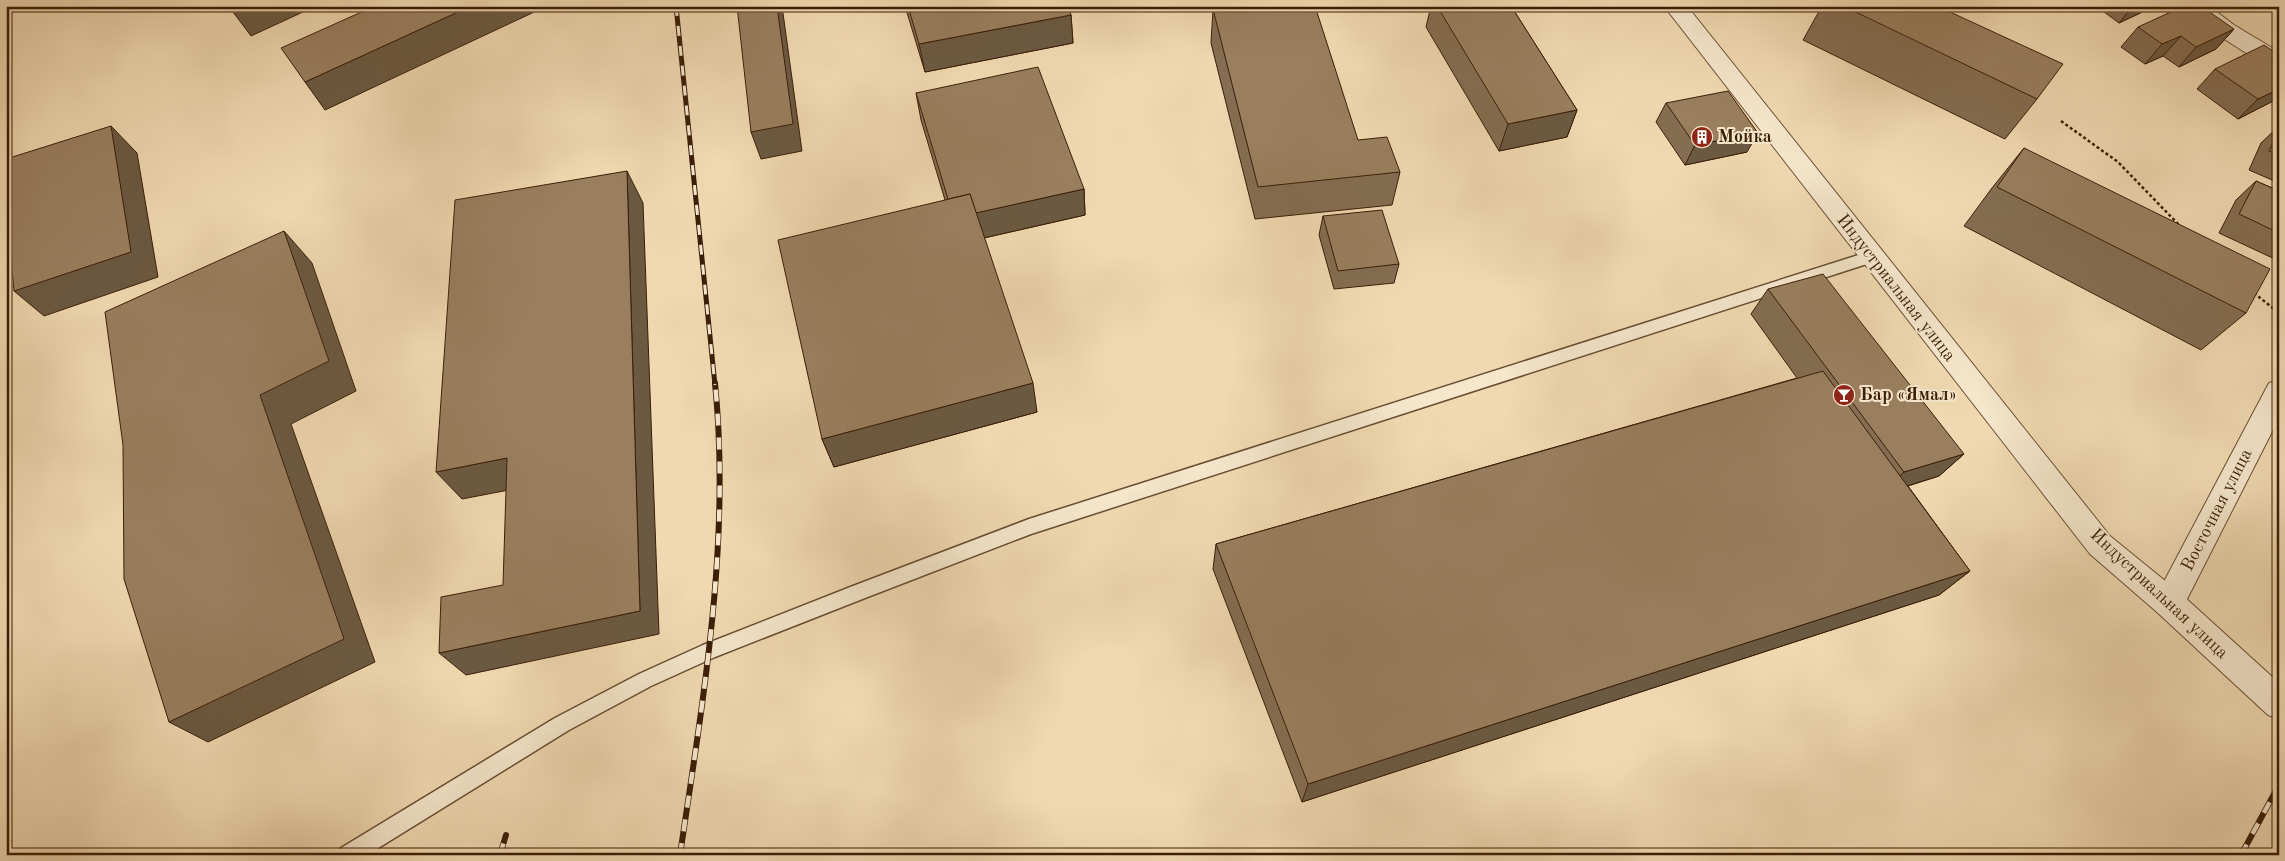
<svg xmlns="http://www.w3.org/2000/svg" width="2285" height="861" viewBox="0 0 2285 861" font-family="'Old Standard TT',serif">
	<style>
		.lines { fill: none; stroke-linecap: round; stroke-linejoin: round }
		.service-casing { stroke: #684d32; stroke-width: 3 }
		.minor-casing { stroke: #684d32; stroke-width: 2 }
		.tertiary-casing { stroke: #684d32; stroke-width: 2 }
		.path { stroke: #3b1e07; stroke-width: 2.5; stroke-dasharray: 3 2.5; stroke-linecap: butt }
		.service { fill: #f5e6cc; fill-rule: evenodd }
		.minor { fill: #f5e6cc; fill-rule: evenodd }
		.tertiary { fill: #f5e6cc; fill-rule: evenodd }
		.rail-far1-casing { stroke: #3b1e07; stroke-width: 5 }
		.rail-casing { stroke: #3b1e07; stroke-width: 6 }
		.rail-far1 { stroke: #f5e6cc; stroke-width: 3; stroke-dasharray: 10; stroke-linecap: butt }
		.rail { stroke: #f5e6cc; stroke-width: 4.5; stroke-dasharray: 12; stroke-linecap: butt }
		.wall { fill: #846d52; stroke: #3b1e07 }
		.shaded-wall { fill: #6b5942; stroke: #3b1e07 }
		.building { fill: #997f5f; stroke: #3b1e07 }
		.labels { text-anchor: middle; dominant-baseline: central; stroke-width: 4; stroke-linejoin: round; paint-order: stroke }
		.poi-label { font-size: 18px; font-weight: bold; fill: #3b1e07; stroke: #f5e6cc; text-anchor: start }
		.street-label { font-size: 18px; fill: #3b1e07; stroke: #f5e6cc }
	</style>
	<rect width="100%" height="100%" fill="#f0d9b1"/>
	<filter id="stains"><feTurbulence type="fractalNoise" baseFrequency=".004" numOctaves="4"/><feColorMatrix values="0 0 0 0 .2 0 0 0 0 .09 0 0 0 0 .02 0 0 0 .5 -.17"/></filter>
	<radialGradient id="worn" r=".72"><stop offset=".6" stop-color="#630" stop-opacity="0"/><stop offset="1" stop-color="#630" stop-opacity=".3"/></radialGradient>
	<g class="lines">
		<g class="service-casing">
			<polygon id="service" points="1871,251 1876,253 1878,257 1876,261 1031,534 865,598 715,657 651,686 569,730 367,855 338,855 341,848 555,718 639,674 703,645 853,586 1029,519"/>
		</g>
		<g class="minor-casing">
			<g id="minor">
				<polygon points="2183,6 2209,6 2234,25 2279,52 2279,71 2271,69 2218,35 2186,11"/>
				<polygon points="2279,380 2279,418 2180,613 2169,617 2158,613 2154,603 2158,593 2269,383"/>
			</g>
		</g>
		<g class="tertiary-casing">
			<polygon id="tertiary" points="1664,6 1687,6 2110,536 2180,593 2279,683 2279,719 2268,715 2158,613 2090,554"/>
		</g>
		<g class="path">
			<polyline points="2061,121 2118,162 2181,227"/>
			<polyline points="2254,293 2279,313"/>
		</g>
		<use href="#service" class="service"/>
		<use href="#minor" class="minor"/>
		<use href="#tertiary" class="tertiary"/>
		<g class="rail-far1-casing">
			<polyline id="rail-far1" points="676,6 715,385"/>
		</g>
		<g class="rail-casing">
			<g id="rail">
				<polyline points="500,855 506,835"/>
				<path d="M680 855C703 699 731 542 715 383"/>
				<polyline points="2241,855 2279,785"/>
			</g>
		</g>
		<use href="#rail-far1" class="rail-far1"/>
		<use href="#rail" class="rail"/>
	</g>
	<g class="wall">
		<polygon points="905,6 1068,6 1071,15 1073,43 925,72"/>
		<polygon points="1431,6 1511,6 1577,110 1567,137 1499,151 1426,27"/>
		<polygon points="1822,6 1937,6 2037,99 2005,139 1803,40"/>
		<polygon points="2096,6 2155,6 2119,23"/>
		<polygon points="1213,9 1358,140 1400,172 1392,205 1255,219 1211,43"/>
		<polygon points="2138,27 2234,29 2216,49 2179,67 2163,56 2145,64 2121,47"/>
		<polygon points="2215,69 2279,98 2238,119 2197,89"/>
		<polygon points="916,93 1084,189 1085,215 984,238 1037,412 834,467 822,439 945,200 921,120"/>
		<polygon points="1666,103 1747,152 1685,165 1656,122"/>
		<polygon points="2279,126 2279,183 2249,170 2261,143"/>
		<polygon points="2024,148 2246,313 2201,350 1964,226 1992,188"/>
		<polygon points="2256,181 2279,191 2279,261 2219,233 2236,200"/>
		<polygon points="1323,216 1399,264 1394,283 1334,289 1319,235"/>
		<polygon points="1768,289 1964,454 1939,476 1908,486 1970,571 1939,595 1302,802 1213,569 1216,544 1797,378 1751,314"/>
	</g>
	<g class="shaded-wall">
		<polygon points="234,6 316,6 251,36 230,8"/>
		<polygon points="471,6 547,6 325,110 305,82"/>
		<polygon points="777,6 782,6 802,151 761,159 751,132"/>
		<polygon points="2133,6 2155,6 2119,23"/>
		<polygon points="1071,15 1073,43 925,72 919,44"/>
		<polygon points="2234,29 2216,49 2179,67 2196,47"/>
		<polygon points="2181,36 2163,56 2145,64 2162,44"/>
		<polygon points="2279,89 2279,98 2238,119 2258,99"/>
		<polygon points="1577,110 1567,137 1499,151 1508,124"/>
		<polygon points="111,126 137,153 158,277 44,316 14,291"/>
		<polygon points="1758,133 1747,152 1685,165 1695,145"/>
		<polygon points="627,171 643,203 659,634 466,675 439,653 640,611"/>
		<polygon points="1084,189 1085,215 979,239 975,213"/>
		<polygon points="284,231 312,263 356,391 291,424 375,662 208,742 169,722 260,395"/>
		<polygon points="1033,383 1037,412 834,467 822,439"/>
		<polygon points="1964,454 1939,476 1881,494 1904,472"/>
		<polygon points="507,458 530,486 462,499 436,472"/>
		<polygon points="1970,571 1939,595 1302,802 1308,784"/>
	</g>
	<g class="building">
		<polygon points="375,6 471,6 305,82 281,48"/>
		<polygon points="737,6 777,6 793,124 751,132"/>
		<polygon points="908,6 1068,6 1071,15 919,44"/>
		<polygon points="1248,6 1315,6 1358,140 1387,137 1400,172 1258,187 1213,9"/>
		<polygon points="1437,6 1511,6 1577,110 1508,124"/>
		<polygon points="1843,6 1937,6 2063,64 2037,99"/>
		<polygon points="2184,6 2201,6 2234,29 2196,47 2181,36 2162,44 2138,27"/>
		<polygon points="2264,45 2279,55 2279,89 2258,99 2215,69"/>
		<polygon points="1038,67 1084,189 976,213 970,194 948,199 916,93"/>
		<polygon points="1728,91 1758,133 1695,145 1666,103"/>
		<polygon points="111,126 131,252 14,291 6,205 6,159"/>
		<polygon points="2279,130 2279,155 2269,151"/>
		<polygon points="2024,148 2270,269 2246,313 1997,187"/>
		<polygon points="627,171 640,611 439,653 441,597 503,585 507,458 436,472 455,200"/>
		<polygon points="2256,181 2279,191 2279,233 2239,214"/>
		<polygon points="970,194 1033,383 822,439 778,240"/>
		<polygon points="1382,210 1399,264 1338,271 1323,216"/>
		<polygon points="284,231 329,361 260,395 344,639 169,722 124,579 123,445 105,312"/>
		<polygon points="1823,274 1964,454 1904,472 1768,289"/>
		<polygon points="1823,371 1970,571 1308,784 1216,544"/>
	</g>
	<defs>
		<g id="building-disc" transform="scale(1.125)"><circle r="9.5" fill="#8f2418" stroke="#f5e6cc"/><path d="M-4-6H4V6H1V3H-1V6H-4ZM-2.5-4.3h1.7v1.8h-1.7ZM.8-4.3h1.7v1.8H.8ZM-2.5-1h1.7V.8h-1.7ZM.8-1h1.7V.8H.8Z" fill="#fff"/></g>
		<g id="bar-disc" transform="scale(1.125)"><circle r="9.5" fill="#8f2418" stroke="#f5e6cc"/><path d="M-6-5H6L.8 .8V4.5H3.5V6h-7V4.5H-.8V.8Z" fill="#fff"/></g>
	</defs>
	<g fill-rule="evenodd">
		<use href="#building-disc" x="1702" y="137"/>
		<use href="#bar-disc" x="1844" y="395"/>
	</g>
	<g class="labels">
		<g class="poi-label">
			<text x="1718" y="137">Мойка</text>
			<text x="1860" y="395">Бар «Ямал»</text>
		</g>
		<g class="street-label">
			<text transform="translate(1896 288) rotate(52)">Индустриальная улица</text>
			<text transform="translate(2217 510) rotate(-63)">Восточная улица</text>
			<text transform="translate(2159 594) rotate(43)">Индустриальная улица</text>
		</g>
	</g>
	<rect width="2285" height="861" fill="none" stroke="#f0d9b1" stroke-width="25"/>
	<rect x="8" y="8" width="2270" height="846" fill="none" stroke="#3b1e07" stroke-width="2.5"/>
	<rect x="12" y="12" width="2260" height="836" fill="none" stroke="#3b1e07"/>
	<rect width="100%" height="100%" filter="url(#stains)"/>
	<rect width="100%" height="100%" fill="url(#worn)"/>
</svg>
